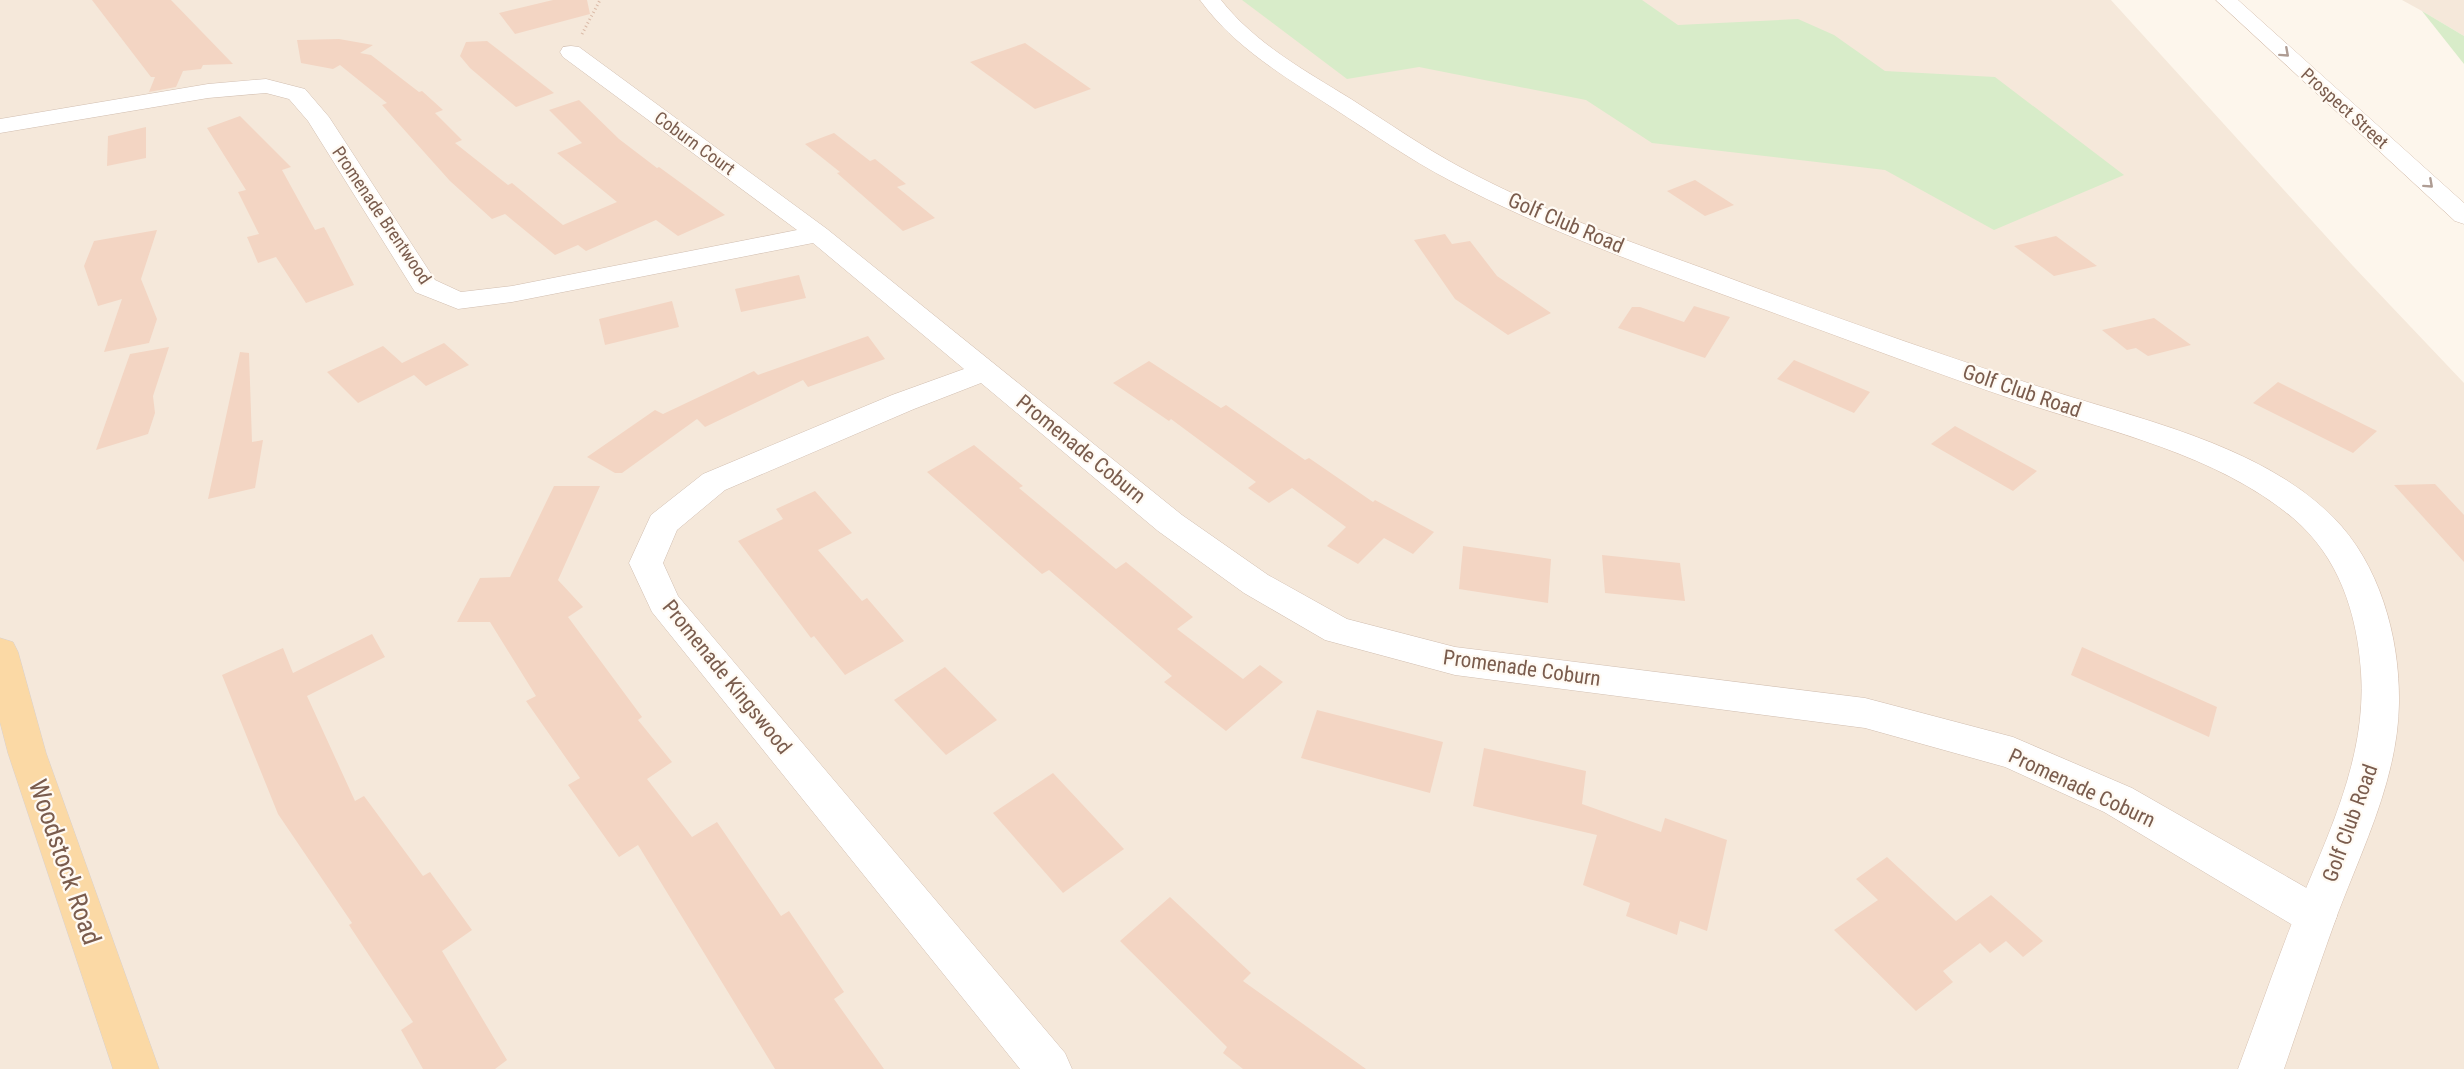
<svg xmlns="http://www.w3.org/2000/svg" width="2464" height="1069" viewBox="0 0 2464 1069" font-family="'Roboto Condensed',sans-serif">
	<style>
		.residential { fill: #f5e8da }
		.green { fill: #d8ecc9 }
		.building { fill: #f3d5c3 }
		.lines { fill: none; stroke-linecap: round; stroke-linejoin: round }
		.street-casing { stroke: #d1beb0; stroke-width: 1 }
		.secondary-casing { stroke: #d6c0b0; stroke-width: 1 }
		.primary-casing { stroke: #dad1cd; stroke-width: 1 }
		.path { stroke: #d9b8a5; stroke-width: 3; stroke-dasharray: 1 3; stroke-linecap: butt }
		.street { fill: #fff; fill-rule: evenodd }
		.secondary { fill: #fff; fill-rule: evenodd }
		.primary { fill: #fbd9a5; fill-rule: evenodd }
		.oneway { stroke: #af9d94 }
		.labels { text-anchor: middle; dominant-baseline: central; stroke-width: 4.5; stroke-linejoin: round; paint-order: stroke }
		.far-street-label { font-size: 18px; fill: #7a5c4d; stroke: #fffaf3 }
		.street-label { font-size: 21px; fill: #7a5c4d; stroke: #fffaf3 }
		.near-street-label { font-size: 26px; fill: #7a5c4d; stroke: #fffaf3 }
	</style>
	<rect width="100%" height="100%" fill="#fdf6ec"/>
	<g class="residential">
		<polygon points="0,0 2111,0 2353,266 2464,383 2464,1069 0,1069"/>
		<polygon points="2402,0 2464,0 2464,36 2422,11"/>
	</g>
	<g class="green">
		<polygon points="1242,0 1642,0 1678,25 1798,19 1834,35 1885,71 1995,77 2124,175 1994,230 1885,170 1652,143 1586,100 1419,67 1347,79"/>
		<polygon points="2422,11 2464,36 2464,64"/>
	</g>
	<g class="building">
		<polygon points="92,0 171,0 233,64 203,65 201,69 183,71 176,87 149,92 155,77 151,77"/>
		<polygon points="553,0 587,0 590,14 515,34 499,13"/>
		<polygon points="339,39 373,45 360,53 371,55 419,92 422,91 443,110 435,113 462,140 455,143 508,185 512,183 563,225 617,202 557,153 582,143 549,110 579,100 619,139 657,168 659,167 725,215 678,236 656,220 586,251 578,245 555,255 505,214 492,219 450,181 382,105 387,103 340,65 333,69 301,63 297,40"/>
		<polygon points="487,41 554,93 516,107 470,68 460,56 466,42"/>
		<polygon points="1025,43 1091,89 1035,109 970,62"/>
		<polygon points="240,116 291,167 282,170 315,230 324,227 354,285 306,303 276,257 258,263 247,237 259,234 238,192 246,190 207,128"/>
		<polygon points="146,127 146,158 107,166 108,136"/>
		<polygon points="834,133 870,161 875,159 906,184 897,187 935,218 903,231 837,173 840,172 805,144"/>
		<polygon points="1695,180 1734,205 1705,216 1667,191"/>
		<polygon points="157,230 141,279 157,319 149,343 104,352 122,299 98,306 84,266 94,241"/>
		<polygon points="1445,234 1452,244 1470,241 1497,276 1551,313 1508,335 1455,299 1414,240"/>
		<polygon points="2056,236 2097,266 2054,276 2014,246"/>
		<polygon points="799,275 806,298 741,312 735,289"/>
		<polygon points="672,301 679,327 605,345 599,319"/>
		<polygon points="1694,306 1730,317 1705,358 1618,328 1632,307 1640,307 1684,322"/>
		<polygon points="2154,318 2191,345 2148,356 2136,348 2127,350 2102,330"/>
		<polygon points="868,336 885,359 808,387 803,380 705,427 697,419 622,473 615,473 587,457 655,410 663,414 754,371 758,375"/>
		<polygon points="444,343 469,365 426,386 414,375 358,403 327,372 383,346 402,363"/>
		<polygon points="169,347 153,396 155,413 148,434 96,450 130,354"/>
		<polygon points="240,352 249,353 252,442 263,440 255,488 208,499"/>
		<polygon points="1794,360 1870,392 1854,413 1777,379"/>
		<polygon points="1149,361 1221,408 1226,405 1305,460 1309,458 1373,502 1375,500 1434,532 1413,554 1384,538 1358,564 1327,546 1346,527 1292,488 1269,503 1248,488 1256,482 1171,419 1169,421 1113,383"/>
		<polygon points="2278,382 2377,431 2353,453 2253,403"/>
		<polygon points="1955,426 2037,471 2013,491 1931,444"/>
		<polygon points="974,445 1023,486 1019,488 1116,569 1126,562 1193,617 1177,629 1243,679 1260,665 1283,682 1226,731 1164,682 1172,676 1049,570 1042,574 927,472"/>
		<polygon points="2435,484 2464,515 2464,562 2394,485"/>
		<polygon points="554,486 600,486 558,580 583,607 568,617 642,717 638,720 672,762 647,779 692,837 717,822 781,916 789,911 844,992 834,999 884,1069 775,1069 638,845 619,857 568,785 580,778 526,701 536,696 490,622 457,622 480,578 510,577"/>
		<polygon points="815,491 852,533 818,550 862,601 867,598 904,641 845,675 814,636 811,638 738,541 783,519 776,509"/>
		<polygon points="1463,546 1551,559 1548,603 1459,589"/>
		<polygon points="1602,555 1680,563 1685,601 1605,593"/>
		<polygon points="372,634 385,657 307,696 355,801 364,796 423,876 430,872 472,930 442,951 507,1060 495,1069 423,1069 401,1030 413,1022 349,925 352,923 278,814 222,675 283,648 293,673"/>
		<polygon points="2082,647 2217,707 2209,737 2071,675"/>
		<polygon points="945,667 997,720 946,755 894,700"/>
		<polygon points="1317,710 1443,742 1430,793 1301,758"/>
		<polygon points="1484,748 1586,771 1582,804 1661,832 1665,818 1727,840 1707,931 1680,921 1677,935 1626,916 1630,903 1583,885 1597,835 1473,806"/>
		<polygon points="1053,773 1124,849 1063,893 993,813"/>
		<polygon points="1887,857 1956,921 1991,895 2043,941 2023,957 2006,941 1990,953 1980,943 1943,971 1953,982 1916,1011 1834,930 1878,900 1856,879"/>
		<polygon points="1170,897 1251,973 1243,981 1366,1069 1243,1069 1223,1053 1227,1047 1120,941"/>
	</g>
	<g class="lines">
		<g class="street-casing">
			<polygon id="street" points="571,46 579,47 827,229 1182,515 1268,575 1347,619 1455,647 1865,698 2013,737 2132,788 2331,902 2337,916 2331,930 2316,935 2301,930 2104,812 2005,767 1865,728 1455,675 1325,640 1244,593 1158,531 981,383 914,409 725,490 677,530 663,563 678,596 1065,1053 1072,1069 1020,1069 652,612 629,563 651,515 703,474 892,395 964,369 813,243 512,302 458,309 415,292 308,121 289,99 266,93 208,98 0,133 0,119 208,84 266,79 305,89 329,117 435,280 461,292 512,286 797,230 563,57 560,52 563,47"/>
		</g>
		<g class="secondary-casing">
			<g id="secondary">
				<path d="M1200 0H1221C1256 44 1304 70 1351 99 1387 122 1423 147 1460 167 1538 209 1622 239 1705 269 1814 310 1924 349 2034 385 2132 418 2258 442 2333 517 2380 564 2400 638 2399 703 2398 777 2364 845 2338 913 2319 965 2302 1017 2284 1069H2238C2257 1018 2275 966 2295 915 2327 836 2367 759 2361 672 2357 613 2339 557 2293 518 2216 454 2111 432 2018 401 1929 371 1841 337 1752 305 1650 268 1546 231 1449 180 1409 159 1372 133 1333 108 1284 76 1235 48 1200 0Z"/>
				<polygon points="2216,0 2238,0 2464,203 2464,224 2455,221"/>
			</g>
		</g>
		<g class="primary-casing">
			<polygon id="primary" points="0,638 13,642 18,652 46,753 159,1069 113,1069 8,753 0,722"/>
		</g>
		<polyline class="path" points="582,34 600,0"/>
		<use href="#street" class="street"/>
		<use href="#secondary" class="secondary"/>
		<use href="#primary" class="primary"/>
	</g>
	<defs><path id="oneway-chevron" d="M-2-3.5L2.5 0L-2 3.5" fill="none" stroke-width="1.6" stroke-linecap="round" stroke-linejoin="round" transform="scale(1.5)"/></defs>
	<g class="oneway">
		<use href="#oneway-chevron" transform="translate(2285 53) rotate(42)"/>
		<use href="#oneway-chevron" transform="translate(2429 184) rotate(42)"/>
	</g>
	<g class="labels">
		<g class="far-street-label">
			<text transform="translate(2345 108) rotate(42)">Prospect Street</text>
			<text transform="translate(695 143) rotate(36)">Coburn Court</text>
			<text transform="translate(382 215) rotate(56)">Promenade Brentwood</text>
		</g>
		<g class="street-label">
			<text transform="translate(1566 223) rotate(23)">Golf Club Road</text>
			<text transform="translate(2022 391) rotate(19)">Golf Club Road</text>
			<text transform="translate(1081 449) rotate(39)">Promenade Coburn</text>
			<text transform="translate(1522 668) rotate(8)">Promenade Coburn</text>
			<text transform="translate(727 677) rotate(51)">Promenade Kingswood</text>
			<text transform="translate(2082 788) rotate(25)">Promenade Coburn</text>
			<text transform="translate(2350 823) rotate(-70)">Golf Club Road</text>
		</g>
		<g class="near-street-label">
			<text transform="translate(65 862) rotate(71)">Woodstock Road</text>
		</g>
	</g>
</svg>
